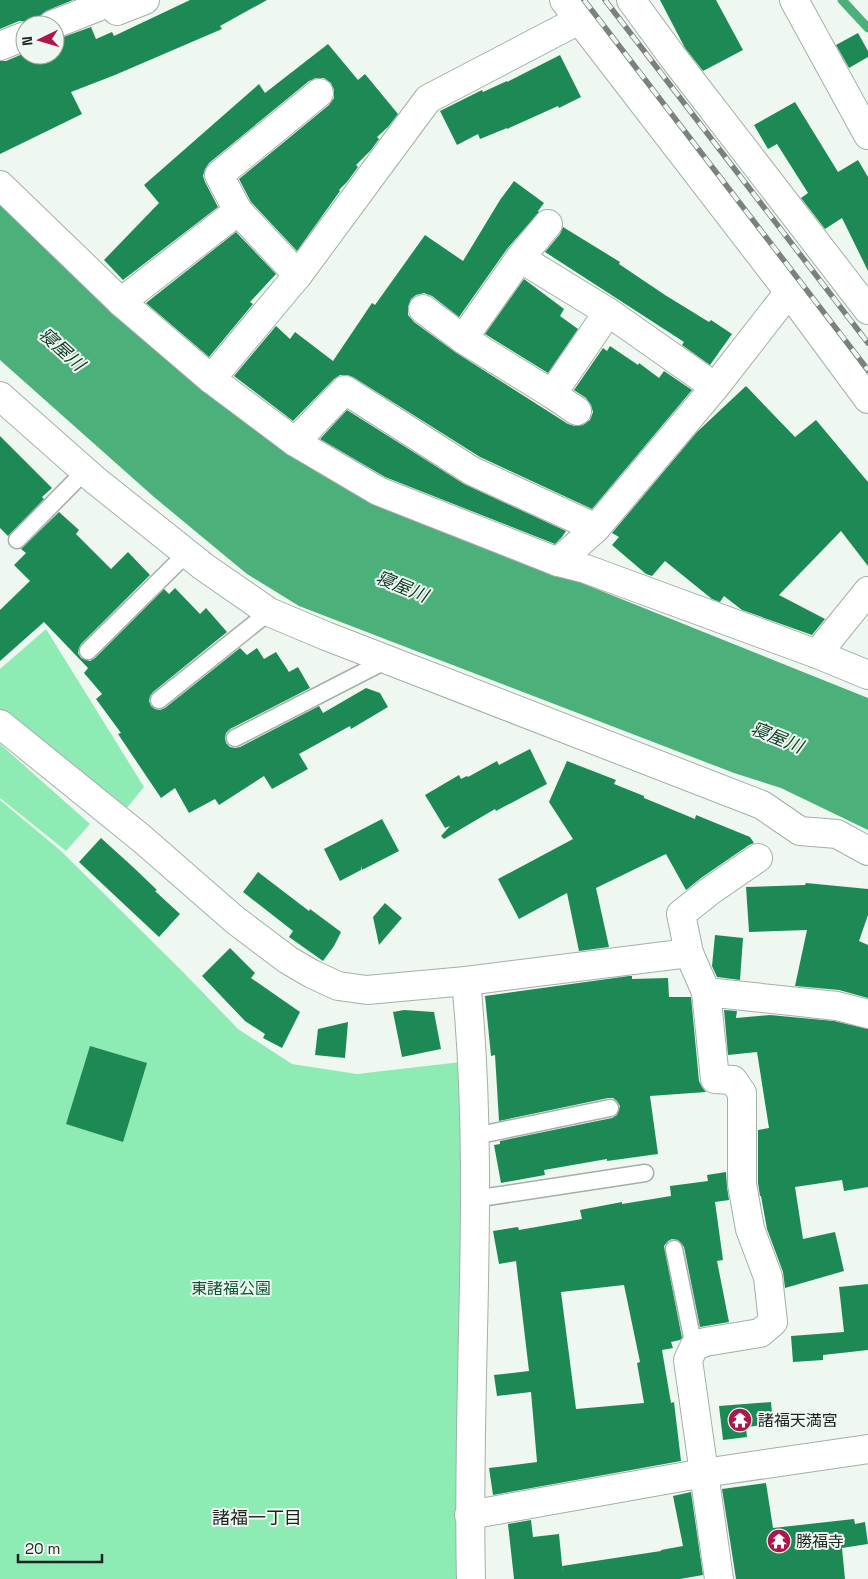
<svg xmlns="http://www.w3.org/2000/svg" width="868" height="1579" viewBox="0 0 868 1579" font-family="'Space Grotesk','Noto Sans JP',sans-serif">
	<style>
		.green { fill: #8eebb4 }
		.water { fill: #4cb07a }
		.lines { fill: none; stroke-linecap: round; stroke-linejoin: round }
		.stream { stroke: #4cb07a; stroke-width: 9 }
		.building { fill: #1d8a56; fill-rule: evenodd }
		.lane-casing { stroke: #a5aea8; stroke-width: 19 }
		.street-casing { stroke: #a5aea8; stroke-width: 30 }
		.lane { stroke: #fff; stroke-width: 16 }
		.street { stroke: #fff; stroke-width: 28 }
		.rail-casing { stroke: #7b817d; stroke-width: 5.5 }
		.rail { stroke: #eef8f1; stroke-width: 4; stroke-dasharray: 11; stroke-linecap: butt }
		.labels { text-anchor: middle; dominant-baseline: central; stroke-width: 4; stroke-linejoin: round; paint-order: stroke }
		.park-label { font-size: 16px; fill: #0b5835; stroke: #eef8f1 }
		.poi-label { font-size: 16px; fill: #1f2220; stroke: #eef8f1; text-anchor: start }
		.water-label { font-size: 18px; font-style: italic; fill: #103a24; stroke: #eef8f1 }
		.neighbourhood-label { font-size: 18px; fill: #1f2220; stroke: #eef8f1 }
	</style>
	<rect width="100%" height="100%" fill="#eef8f1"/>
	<g class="green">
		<polygon points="46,629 144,787 121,815 0,712 0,669"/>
		<polygon points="0,744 90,824 66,851 0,798"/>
		<polygon points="0,800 61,851 184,973 238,1029 292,1064 357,1074 461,1062 464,1151 457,1579 0,1579"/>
	</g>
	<polygon class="water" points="0,197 84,276 249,425 377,501 868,698 868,830 781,788 734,773 299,606 247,574 154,497 0,360"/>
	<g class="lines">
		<polyline class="stream" points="842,0 868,28"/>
	</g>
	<g class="building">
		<polygon points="0,0 73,0 46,11 40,16 37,25 27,21 19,21 0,29"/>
		<polygon points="190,0 267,0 220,26 222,29 115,75 71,92 82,114 0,154 0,61 6,61 25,53 25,55 55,55 55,40 91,27 96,39 112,32 114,36"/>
		<polygon points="660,0 716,0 743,50 703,71 685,48"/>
		<polygon points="858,33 868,51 868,57 849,68 836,45"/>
		<polygon points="328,44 358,80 365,74 398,114 388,127 377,137 379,139 371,150 356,165 358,167 347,182 339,190 340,191 297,251 251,202 239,179 329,105 334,98 334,90 331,83 324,78 316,78 309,81 209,163 205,169 203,176 205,182 218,207 123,280 104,260 159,203 144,185 259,84 265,93"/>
		<polygon points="560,55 581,97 559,108 558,106 507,129 507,128 480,139 478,134 457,145 440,111 482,90 483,92 507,81 507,82"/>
		<polygon points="795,102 838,172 858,160 868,177 868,271 842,218 825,229 801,198 808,193 777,144 768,149 754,125"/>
		<polygon points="514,181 544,203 538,211 539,212 507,249 459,317 432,296 424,293 416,295 411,299 408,307 408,315 414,322 455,352 568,424 575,426 583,425 590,420 593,412 591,405 586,398 574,390 603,348 607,351 610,346 638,365 639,363 659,378 664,371 692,390 592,509 480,457 353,377 347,375 340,375 334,379 293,421 234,376 276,326 290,339 295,332 333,361 372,303 375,305 425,235 463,261 500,200"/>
		<polygon points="563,227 620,262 619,264 665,295 709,322 711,320 732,334 710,365 682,345 684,342 545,252 560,234"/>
		<polygon points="236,232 276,274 250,302 253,304 209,357 146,303"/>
		<polygon points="524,279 564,309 560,316 578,329 548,373 485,334"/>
		<polygon points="746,386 795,437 816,420 868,482 868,566 841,531 779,595 825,619 812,635 742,610 724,596 720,602 712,599 665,561 652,576 646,574 612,545 619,537 612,533 697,432"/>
		<polygon points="347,410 464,484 566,531 562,537 555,544 385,477 320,439"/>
		<polygon points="0,436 52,488 42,497 44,499 8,536 0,528"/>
		<polygon points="59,512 79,530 76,534 111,569 128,552 150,575 81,644 79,648 78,653 81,658 90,661 95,658 164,589 169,594 175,588 200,614 206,608 227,632 153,692 150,696 149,701 151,706 155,709 160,710 165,708 240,648 247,655 257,648 264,659 276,652 289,672 298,667 310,688 230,729 226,733 225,738 226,743 230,747 235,748 240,747 319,706 323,713 366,688 380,693 388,707 351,729 350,726 299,754 308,769 272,789 264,776 219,805 215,799 189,813 175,788 161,798 118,734 121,733 96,699 102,694 84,673 88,668 44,622 0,661 0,610 30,581 14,565 26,553 21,549"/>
		<polygon points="530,749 547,784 496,811 495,809 444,839 441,836 450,826 445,828 425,795 459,775 461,779 467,776 468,777 497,761 499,765"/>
		<polygon points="567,761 616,780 614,784 644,796 644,798 695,819 696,815 750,837 754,843 749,845 701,878 686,890 666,854 596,888 609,947 579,951 567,893 519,919 498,879 573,839 549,802"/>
		<polygon points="382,819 399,851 362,870 362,866 361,870 340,881 324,849"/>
		<polygon points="101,838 133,867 157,890 155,891 180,914 159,937 79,862"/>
		<polygon points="258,872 309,911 310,909 341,932 334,946 323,961 289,937 293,931 243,892"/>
		<polygon points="806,883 868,889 868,915 859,941 868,945 868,998 839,990 795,986 807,930 749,932 746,887 805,885"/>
		<polygon points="385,903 402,918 379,945 373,917"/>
		<polygon points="715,935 743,938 740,980 717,977 712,966"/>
		<polygon points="230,948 255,973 251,978 300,1012 282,1048 263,1038 265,1034 245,1021 202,976"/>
		<polygon points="629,976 632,976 632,979 668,978 669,997 691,997 699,1081 702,1087 706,1092 650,1096 658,1154 607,1161 607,1159 544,1170 545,1175 501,1183 494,1145 500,1144 500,1141 612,1118 617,1115 620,1106 617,1101 613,1098 608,1098 499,1121 495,1055 491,1056 485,996"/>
		<polygon points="404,1010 434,1012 441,1049 402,1057 393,1012"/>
		<polygon points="724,1010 737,1011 736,1018 770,1015 834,1021 868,1029 868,1187 844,1191 842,1180 795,1187 803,1239 835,1232 844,1271 785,1288 783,1272 767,1229 761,1196 760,1196 758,1183 758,1130 769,1128 757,1052 728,1055"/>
		<polygon points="348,1022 345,1058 315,1055 318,1029"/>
		<polygon points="90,1046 147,1063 123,1142 66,1124"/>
		<path d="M726 1172 727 1187 729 1200 715 1202 723 1260 717 1261 729 1322 700 1327 684 1247 678 1240 672 1239 668 1241 664 1246 682 1338 680 1340 671 1342 673 1348 662 1350 671 1403 674 1402 681 1461 493 1495 489 1468 537 1462 531 1392 497 1396 494 1375 529 1371 516 1261 499 1264 493 1231 518 1227 519 1230 582 1219 580 1210 622 1202V1204L671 1196 670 1186 708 1181 707 1175ZM624 1285 640 1362 637 1363 644 1403 576 1409 561 1292Z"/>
		<polygon points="868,1284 868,1350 823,1355 823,1360 793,1362 791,1336 844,1332 839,1287"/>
		<polygon points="771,1402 773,1424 746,1427 747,1437 723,1440 719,1406"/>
		<polygon points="766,1483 773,1528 854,1519 855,1524 865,1522 868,1544 842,1548 845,1579 736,1579 722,1489"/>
		<polygon points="691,1492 703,1575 680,1579 514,1579 508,1524 531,1520 533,1537 559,1534 563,1575 562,1566 661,1551 661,1550 683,1546 673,1496"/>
	</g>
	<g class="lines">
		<g class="lane-casing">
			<g id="lane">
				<polyline points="17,540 85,471"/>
				<polyline points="88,651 187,553"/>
				<polyline points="159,700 269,612"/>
				<polyline points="235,738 387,660"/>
				<polyline points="475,1136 610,1108"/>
				<polyline points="474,1199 645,1173"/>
				<polyline points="674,1249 694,1347"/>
			</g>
		</g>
		<g class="street-casing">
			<g id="street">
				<polyline points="113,0 117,11 145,0"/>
				<polyline points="564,0 789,292 868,399"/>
				<polyline points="631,0 672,56 868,310"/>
				<polyline points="794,0 868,135"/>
				<polyline points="52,25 113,1"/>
				<polyline points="0,46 25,36"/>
				<polyline points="0,185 121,302 211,379 295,442 378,491 558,562 586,569 817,654 868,675"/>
				<polyline points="520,258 608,312 715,387"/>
				<polyline points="298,275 238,211 219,175 319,93"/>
				<polyline points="121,302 238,211"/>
				<polyline points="423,309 463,339 552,394 577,411"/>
				<polyline points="463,339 520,258 548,224"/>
				<polyline points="211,379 298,275 428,99 579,20"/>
				<polyline points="552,394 608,312"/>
				<polyline points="0,396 95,480 204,567 269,612 326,636 762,805 800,831 837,834 868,851"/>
				<polyline points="295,442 345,390 472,471 596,528"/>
				<polyline points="558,562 596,528 715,387 789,292"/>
				<polyline points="817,654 868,591"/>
				<polyline points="0,724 141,838 235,920 288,960 312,974 338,986 367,990 466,981 689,953"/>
				<path d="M466 981C486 1180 466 1380 471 1579"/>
				<polyline points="706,992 837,1006 868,1014"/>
				<polyline points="469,1515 704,1473 868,1449"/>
				<polyline points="719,1579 688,1360 694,1347 705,1342 760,1333 773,1322 768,1277 750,1229 742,1184 742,1093 733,1080 715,1079 706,992 689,953 681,914 710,891 758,858"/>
			</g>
		</g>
		<use href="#lane" class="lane"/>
		<use href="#street" class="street"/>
		<g class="rail-casing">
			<g id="rail">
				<polyline points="584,0 868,370"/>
				<polyline points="605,0 868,343"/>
			</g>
		</g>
		<use href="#rail" class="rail"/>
	</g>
	<defs>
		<g id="temple-disc" transform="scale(1.25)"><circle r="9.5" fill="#aa174d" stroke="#eef8f1"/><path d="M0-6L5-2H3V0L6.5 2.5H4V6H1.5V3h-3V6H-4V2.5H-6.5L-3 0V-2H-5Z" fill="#fff"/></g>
	</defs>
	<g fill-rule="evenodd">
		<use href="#temple-disc" x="740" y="1420"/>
		<use href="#temple-disc" x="779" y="1541"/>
	</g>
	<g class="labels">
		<g class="park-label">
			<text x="231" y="1288">東諸福公園</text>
		</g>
		<g class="poi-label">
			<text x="758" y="1420">諸福天満宮</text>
			<text x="796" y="1541">勝福寺</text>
		</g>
		<g class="water-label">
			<text transform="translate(62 349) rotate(42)">寝屋川</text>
			<text transform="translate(402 586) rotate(22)">寝屋川</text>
			<text transform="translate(777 737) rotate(22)">寝屋川</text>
		</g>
		<g class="neighbourhood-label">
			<text x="257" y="1517">諸福一丁目</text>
		</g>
	</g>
	<g transform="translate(40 40) rotate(265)"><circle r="24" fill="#eef8f1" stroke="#9ba29d"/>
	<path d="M0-4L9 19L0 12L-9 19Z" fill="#aa174d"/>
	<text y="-8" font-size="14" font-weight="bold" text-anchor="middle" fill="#1f2220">N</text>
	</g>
	<path d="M18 1554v8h84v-8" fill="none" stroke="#1f2220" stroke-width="2.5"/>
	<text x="25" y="1554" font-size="15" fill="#1f2220" stroke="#eef8f1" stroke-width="4" paint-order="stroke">20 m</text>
</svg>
